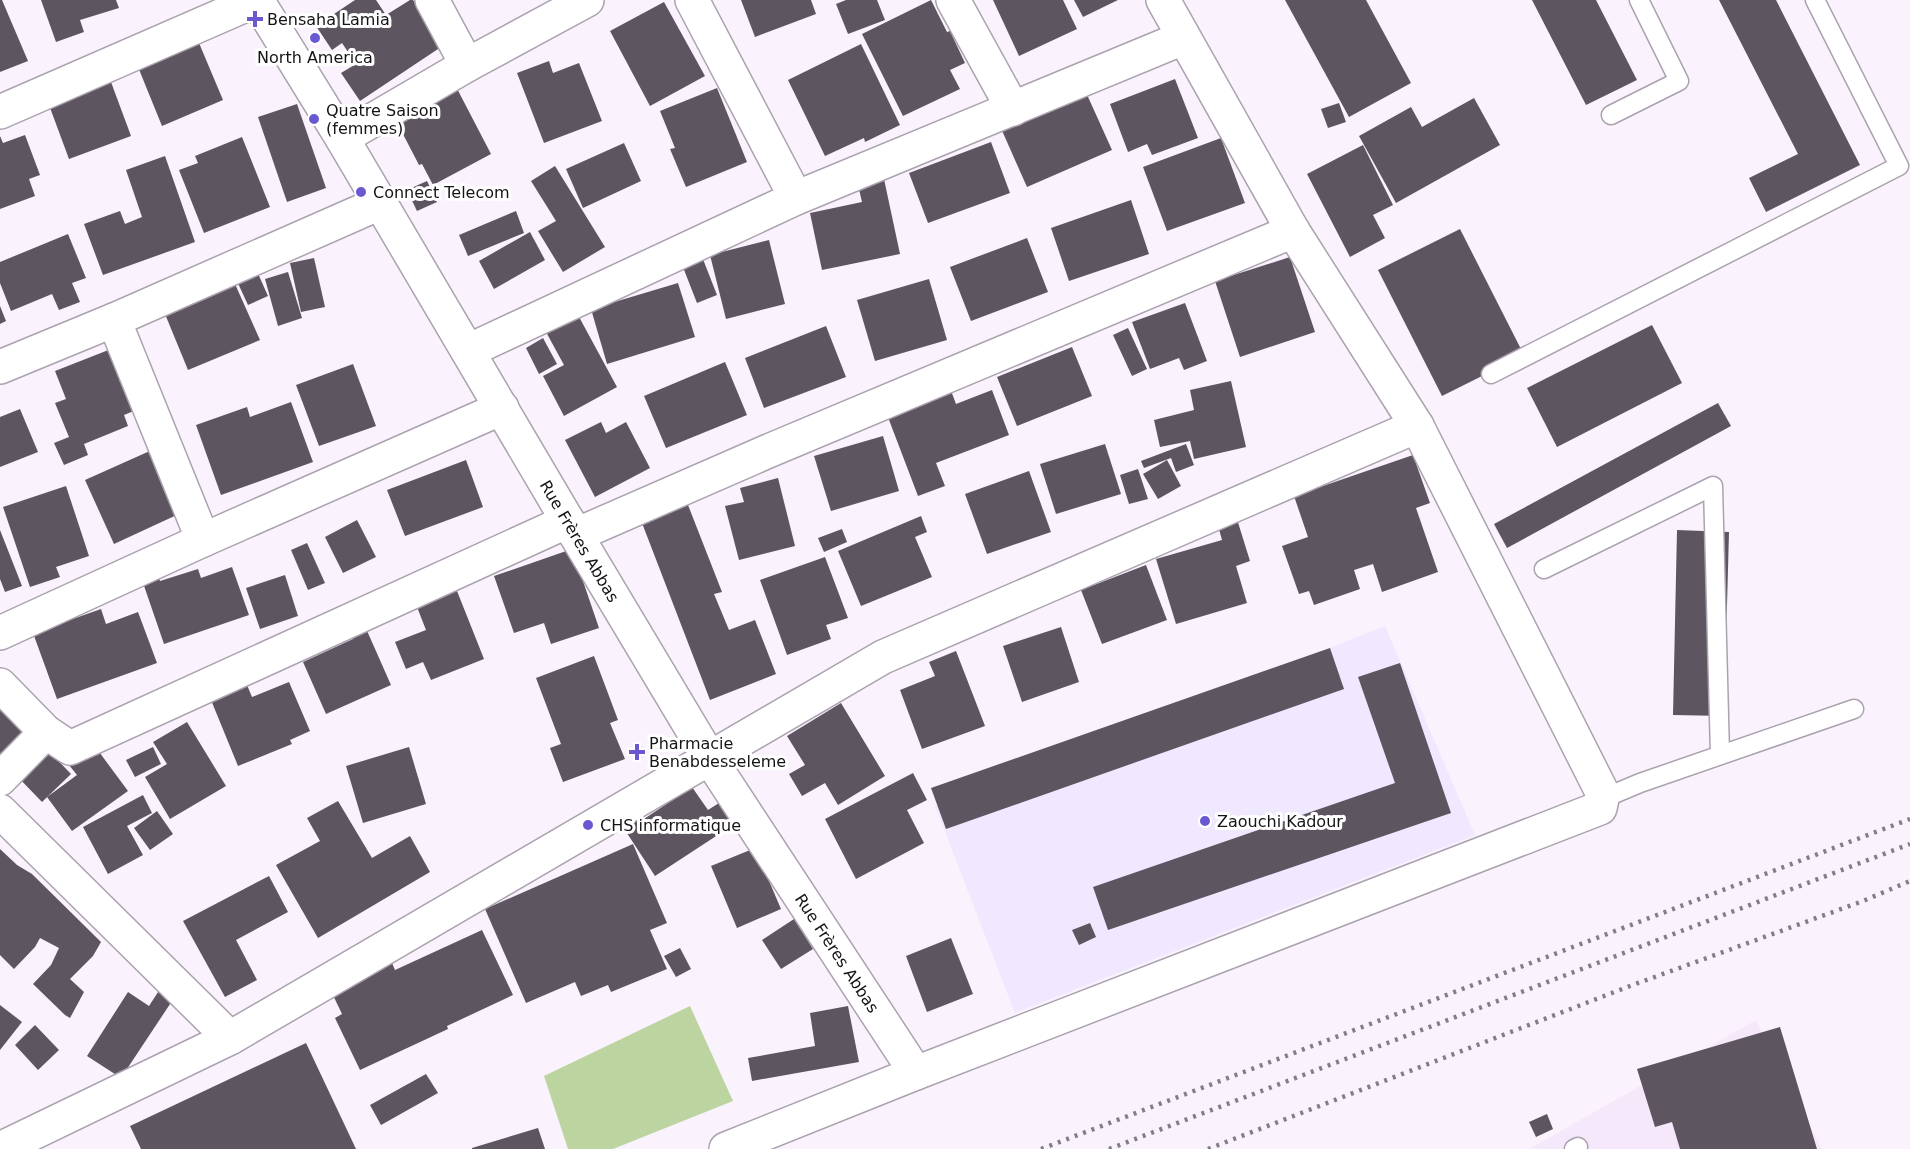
<svg xmlns="http://www.w3.org/2000/svg" width="1910" height="1149" viewBox="0 0 1910 1149" font-family="'DejaVu Sans',sans-serif">
	<style>
		.built { fill: #f6e8fb }
		.education { fill: #efe8fe }
		.green { fill: #bcd5a0 }
		.building { fill: #5d5560 }
		.lines { fill: none; stroke-linecap: round; stroke-linejoin: round }
		.service-casing { stroke: #aba2af; stroke-width: 21 }
		.minor-casing { stroke: #aba2af; stroke-width: 36 }
		.service { stroke: #fff; stroke-width: 18 }
		.minor { stroke: #fff; stroke-width: 33 }
		.rail { stroke: #837e85; stroke-width: 4.5; stroke-dasharray: 3 6; stroke-linecap: butt }
		.poi-dot { fill: #6a58d1; stroke: #fff; stroke-width: 2 }
		.labels { text-anchor: middle; dominant-baseline: central; stroke-width: 6; stroke-linejoin: round; paint-order: stroke }
		.poi-label { font-size: 16px; fill: #161317; stroke: #fff; text-anchor: start }
		.street-label { font-size: 16px; fill: #161317; stroke: #fff }
	</style>
	<rect width="100%" height="100%" fill="#faf3fd"/>
	<polygon class="built" points="1756,1020 1822,1149 1529,1149"/>
	<polygon class="education" points="1385,626 1475,835 1015,1013 935,806"/>
	<polygon class="green" points="690,1006 733,1101 613,1149 568,1149 544,1076"/>
	<g class="building">
		<polygon points="0,0 2,0 28,61 0,72"/>
		<polygon points="41,0 116,0 119,8 80,20 84,32 56,42"/>
		<polygon points="355,0 376,0 386,15 410,0 413,0 444,45 360,101 341,73 356,64 342,43 332,50 316,26"/>
		<polygon points="741,0 811,0 816,14 755,37"/>
		<polygon points="846,0 877,0 885,20 848,34 836,4"/>
		<polygon points="931,0 947,32 950,31 965,63 950,70 960,89 903,116 862,34"/>
		<polygon points="993,0 1063,0 1077,29 1019,56"/>
		<polygon points="1074,0 1118,0 1083,17"/>
		<polygon points="1285,0 1366,0 1411,83 1349,117"/>
		<polygon points="1532,0 1596,0 1637,80 1586,105"/>
		<polygon points="1719,0 1776,0 1860,165 1766,212 1749,178 1798,154"/>
		<polygon points="664,2 705,76 650,106 610,31"/>
		<polygon points="199,43 223,100 162,126 138,67"/>
		<polygon points="861,44 900,125 865,142 864,138 825,156 788,80"/>
		<polygon points="549,61 553,73 579,63 602,121 544,143 517,73"/>
		<polygon points="452,79 491,154 433,185 422,164 419,165 391,111"/>
		<polygon points="1175,79 1198,138 1152,155 1147,144 1128,152 1110,104"/>
		<polygon points="111,82 131,136 69,159 49,105"/>
		<polygon points="717,88 747,162 686,187 670,149 675,148 660,111"/>
		<polygon points="1084,88 1112,150 1027,187 1000,126"/>
		<polygon points="1474,98 1500,145 1396,203 1359,136 1411,107 1422,127"/>
		<polygon points="1339,103 1346,122 1328,128 1321,109"/>
		<polygon points="297,104 326,188 287,202 258,117"/>
		<polygon points="25,135 40,175 29,179 35,196 0,209 0,136 3,143"/>
		<polygon points="242,137 270,207 204,233 179,170 198,163 195,156"/>
		<polygon points="1221,138 1245,203 1167,231 1143,167"/>
		<polygon points="991,142 1010,193 928,223 909,173"/>
		<polygon points="624,143 641,181 583,208 566,169"/>
		<polygon points="1363,145 1393,205 1373,215 1385,238 1350,257 1307,174"/>
		<polygon points="165,156 195,242 103,275 84,224 120,211 125,224 142,217 126,170"/>
		<polygon points="555,166 605,247 563,272 538,231 556,221 531,181"/>
		<polygon points="884,179 900,254 822,270 810,213 862,202 858,185"/>
		<polygon points="427,181 437,202 417,211 407,190"/>
		<polygon points="1131,200 1149,254 1069,281 1051,228"/>
		<polygon points="516,211 524,233 468,256 459,235"/>
		<polygon points="1460,229 1524,355 1442,396 1378,270"/>
		<polygon points="530,232 545,260 494,289 479,261"/>
		<polygon points="68,234 86,278 72,283 80,302 59,310 52,294 11,311 0,283 0,262"/>
		<polygon points="1027,238 1048,292 971,321 950,267"/>
		<polygon points="769,240 785,304 726,319 710,255"/>
		<polygon points="699,249 717,295 697,303 679,257"/>
		<polygon points="1290,257 1315,332 1240,357 1215,281"/>
		<polygon points="314,258 325,307 301,312 290,263"/>
		<polygon points="256,269 268,296 248,305 236,279"/>
		<polygon points="288,272 302,318 278,326 265,279"/>
		<polygon points="929,279 947,340 875,361 857,300"/>
		<polygon points="678,283 695,337 607,364 591,309"/>
		<polygon points="235,284 260,340 188,370 165,314"/>
		<polygon points="1185,303 1207,361 1184,370 1179,358 1150,369 1132,322"/>
		<polygon points="0,306 6,321 0,324"/>
		<polygon points="578,315 617,387 564,416 543,376 564,365 546,332"/>
		<polygon points="1652,325 1682,383 1557,447 1527,388"/>
		<polygon points="826,326 846,377 764,408 745,358"/>
		<polygon points="1128,328 1147,369 1132,376 1113,335"/>
		<polygon points="543,338 557,364 539,374 526,348"/>
		<polygon points="1072,347 1092,396 1017,426 997,377"/>
		<polygon points="111,349 141,408 124,415 128,426 84,444 88,455 64,465 54,443 69,437 55,403 66,399 55,371"/>
		<polygon points="725,362 747,415 666,448 644,396"/>
		<polygon points="353,364 376,426 319,446 296,385"/>
		<polygon points="1231,381 1246,447 1194,459 1190,441 1160,447 1154,420 1194,410 1190,390"/>
		<polygon points="950,388 956,404 992,390 1009,435 936,463 945,486 918,496 886,412"/>
		<polygon points="291,402 313,462 221,495 196,425 247,407 250,417"/>
		<polygon points="1718,403 1731,426 1507,548 1494,524"/>
		<polygon points="20,409 38,452 0,467 0,417"/>
		<polygon points="601,422 606,433 626,422 650,468 595,497 565,440"/>
		<polygon points="883,436 899,491 831,511 814,456"/>
		<polygon points="1105,444 1121,494 1056,514 1040,464"/>
		<polygon points="1186,444 1194,465 1176,472 1171,458 1144,468 1141,461"/>
		<polygon points="152,450 181,513 114,544 85,480"/>
		<polygon points="1413,455 1430,503 1416,508 1438,572 1382,592 1373,564 1354,570 1360,589 1314,605 1309,591 1299,594 1282,546 1308,537 1294,496"/>
		<polygon points="466,460 483,507 405,536 387,490"/>
		<polygon points="1167,460 1181,486 1158,499 1143,474"/>
		<polygon points="1138,469 1148,499 1129,504 1120,475"/>
		<polygon points="1029,471 1051,532 987,554 965,494"/>
		<polygon points="778,478 795,546 739,560 725,506 744,502 740,488"/>
		<polygon points="66,486 89,556 56,567 60,577 30,587 3,507"/>
		<polygon points="688,505 722,592 714,594 729,630 755,620 776,674 710,700 642,523"/>
		<polygon points="921,516 927,532 915,537 932,577 861,606 838,551"/>
		<polygon points="1236,516 1250,561 1236,566 1247,603 1176,624 1156,559 1222,540 1217,522"/>
		<polygon points="357,520 376,557 343,573 325,537"/>
		<polygon points="842,529 847,542 824,552 818,538"/>
		<polygon points="0,530 22,586 5,592 0,579"/>
		<polygon points="1677,530 1729,532 1724,716 1673,715"/>
		<polygon points="307,543 325,583 308,590 291,550"/>
		<polygon points="572,549 599,628 551,644 544,623 514,633 494,576"/>
		<polygon points="825,557 848,618 826,625 831,639 787,655 760,580"/>
		<polygon points="1146,565 1167,620 1102,644 1081,590"/>
		<polygon points="232,567 249,615 164,644 141,577 157,572 160,581 198,569 201,578"/>
		<polygon points="285,575 298,616 260,629 246,588"/>
		<polygon points="457,591 484,659 431,680 423,662 406,669 395,642 426,630 417,607"/>
		<polygon points="101,609 106,624 138,612 157,663 57,699 33,633"/>
		<polygon points="364,624 391,685 326,714 303,662 353,639 349,631"/>
		<polygon points="1061,627 1079,682 1022,702 1003,646"/>
		<polygon points="1330,648 1344,689 946,829 931,788"/>
		<polygon points="956,651 985,726 922,749 900,690 935,676 929,662"/>
		<polygon points="594,656 618,720 610,723 625,759 563,782 550,748 561,744 536,678"/>
		<polygon points="1400,663 1451,813 1108,930 1093,887 1395,783 1358,677"/>
		<polygon points="289,682 310,731 290,740 292,744 238,766 211,700 247,685 252,697"/>
		<polygon points="0,702 30,728 0,763"/>
		<polygon points="841,703 885,776 838,805 825,783 802,796 789,774 805,765 787,736"/>
		<polygon points="187,722 226,786 170,819 145,777 167,764 153,742"/>
		<polygon points="91,741 128,791 72,831 47,797 77,775 65,760"/>
		<polygon points="45,747 71,774 42,802 15,774"/>
		<polygon points="153,747 161,764 135,777 126,760"/>
		<polygon points="409,747 426,804 363,823 346,766"/>
		<polygon points="913,773 927,800 907,810 924,843 856,879 825,819"/>
		<polygon points="692,787 708,810 719,803 733,825 655,876 619,821 637,809 644,819"/>
		<polygon points="143,795 152,813 127,826 143,855 108,874 83,827"/>
		<polygon points="338,801 372,858 410,836 430,872 318,938 276,865 320,841 307,818"/>
		<polygon points="157,811 173,834 150,850 134,828"/>
		<polygon points="633,844 667,923 650,930 667,969 611,992 608,985 581,996 575,982 526,1003 485,909"/>
		<polygon points="755,848 781,909 737,928 711,866"/>
		<polygon points="0,849 17,865 32,874 101,942 93,956 70,979 84,992 70,1018 65,1015 33,984 51,965 59,948 40,938 35,947 14,969 0,955"/>
		<polygon points="269,876 288,912 236,940 257,980 225,997 183,921"/>
		<polygon points="794,919 813,949 781,969 762,940"/>
		<polygon points="1090,923 1096,937 1079,945 1072,930"/>
		<polygon points="482,930 513,995 447,1026 448,1029 360,1070 335,1018 342,1014 331,991 392,963 395,970"/>
		<polygon points="951,938 973,994 927,1012 906,956"/>
		<polygon points="680,948 691,969 676,977 664,956"/>
		<polygon points="160,989 174,998 121,1078 87,1056 128,992 149,1006"/>
		<polygon points="0,1005 22,1022 0,1050"/>
		<polygon points="848,1006 859,1062 752,1081 748,1058 815,1046 810,1013"/>
		<polygon points="35,1025 59,1050 38,1070 15,1045"/>
		<polygon points="1780,1027 1817,1149 1680,1149 1672,1122 1655,1127 1637,1069"/>
		<polygon points="306,1043 356,1149 141,1149 130,1126"/>
		<polygon points="426,1074 438,1093 381,1125 370,1105"/>
		<polygon points="1547,1114 1553,1129 1536,1137 1529,1122"/>
		<polygon points="538,1128 545,1149 472,1149 472,1148"/>
	</g>
	<g class="lines">
		<g class="service-casing">
			<g id="service">
				<polyline points="1611,115 1679,81 1639,0"/>
				<polyline points="1491,374 1899,166 1815,0"/>
				<polyline points="1544,569 1713,486 1720,755"/>
				<polyline points="1602,799 1640,783 1854,709"/>
				<polyline points="1574,1149 1578,1147"/>
			</g>
		</g>
		<g class="minor-casing">
			<g id="minor">
				<path id="s1" d="M257 0 342 138 576 535 710 759 916 1073"/>
				<polyline points="432,0 467,65"/>
				<polyline points="692,0 796,198"/>
				<polyline points="953,0 1013,109"/>
				<polyline points="0,112 257,0"/>
				<polyline points="342,138 467,65 587,0"/>
				<polyline points="114,320 203,540"/>
				<polyline points="468,351 796,198 1183,38"/>
				<polyline points="0,367 114,320 380,203"/>
				<polyline points="576,535 766,452 1293,231"/>
				<polyline points="0,633 203,540 502,408"/>
				<polyline points="0,685 46,732 70,748 568,521"/>
				<polyline points="0,779 46,732"/>
				<polyline points="0,811 230,1038 883,657 1417,426"/>
				<polyline points="0,1149 230,1038"/>
				<polyline points="726,1149 916,1073 1600,808 1602,799 1601,790 1417,426 1293,231 1163,0"/>
			</g>
		</g>
		<use href="#service" class="service"/>
		<use href="#minor" class="minor"/>
		<g class="rail">
			<polyline points="1041,1149 1910,819"/>
			<polyline points="1109,1149 1910,844"/>
			<polyline points="1208,1149 1630,986 1863,901 1910,881"/>
		</g>
	</g>
	<g class="poi-dot">
		<path d="M252 10h6v6h6v6h-6v6h-6v-6h-6v-6h6z"/>
		<circle cx="315" cy="38" r="6"/>
		<circle cx="314" cy="119" r="6"/>
		<circle cx="361" cy="192" r="6"/>
		<path d="M634 743h6v6h6v6h-6v6h-6v-6h-6v-6h6z"/>
		<circle cx="1205" cy="821" r="6"/>
		<circle cx="588" cy="825" r="6"/>
	</g>
	<g class="labels">
		<g class="poi-label">
			<text x="267" y="19">Bensaha Lamia</text>
			<text x="315" y="57" text-anchor="middle">North America</text>
			<text x="326" y="110">Quatre Saison<tspan x="326" dy="18">(femmes)</tspan></text>
			<text x="373" y="192">Connect Telecom</text>
			<text x="649" y="743">Pharmacie<tspan x="649" dy="18">Benabdesseleme</tspan></text>
			<text x="1217" y="821">Zaouchi Kadour</text>
			<text x="600" y="825">CHS informatique</text>
		</g>
		<g class="street-label">
			<text stroke="none"><textPath href="#s1" startOffset="630">Rue Frères Abbas</textPath></text>
			<text stroke="none"><textPath href="#s1" startOffset="1116">Rue Frères Abbas</textPath></text>
		</g>
	</g>
</svg>
